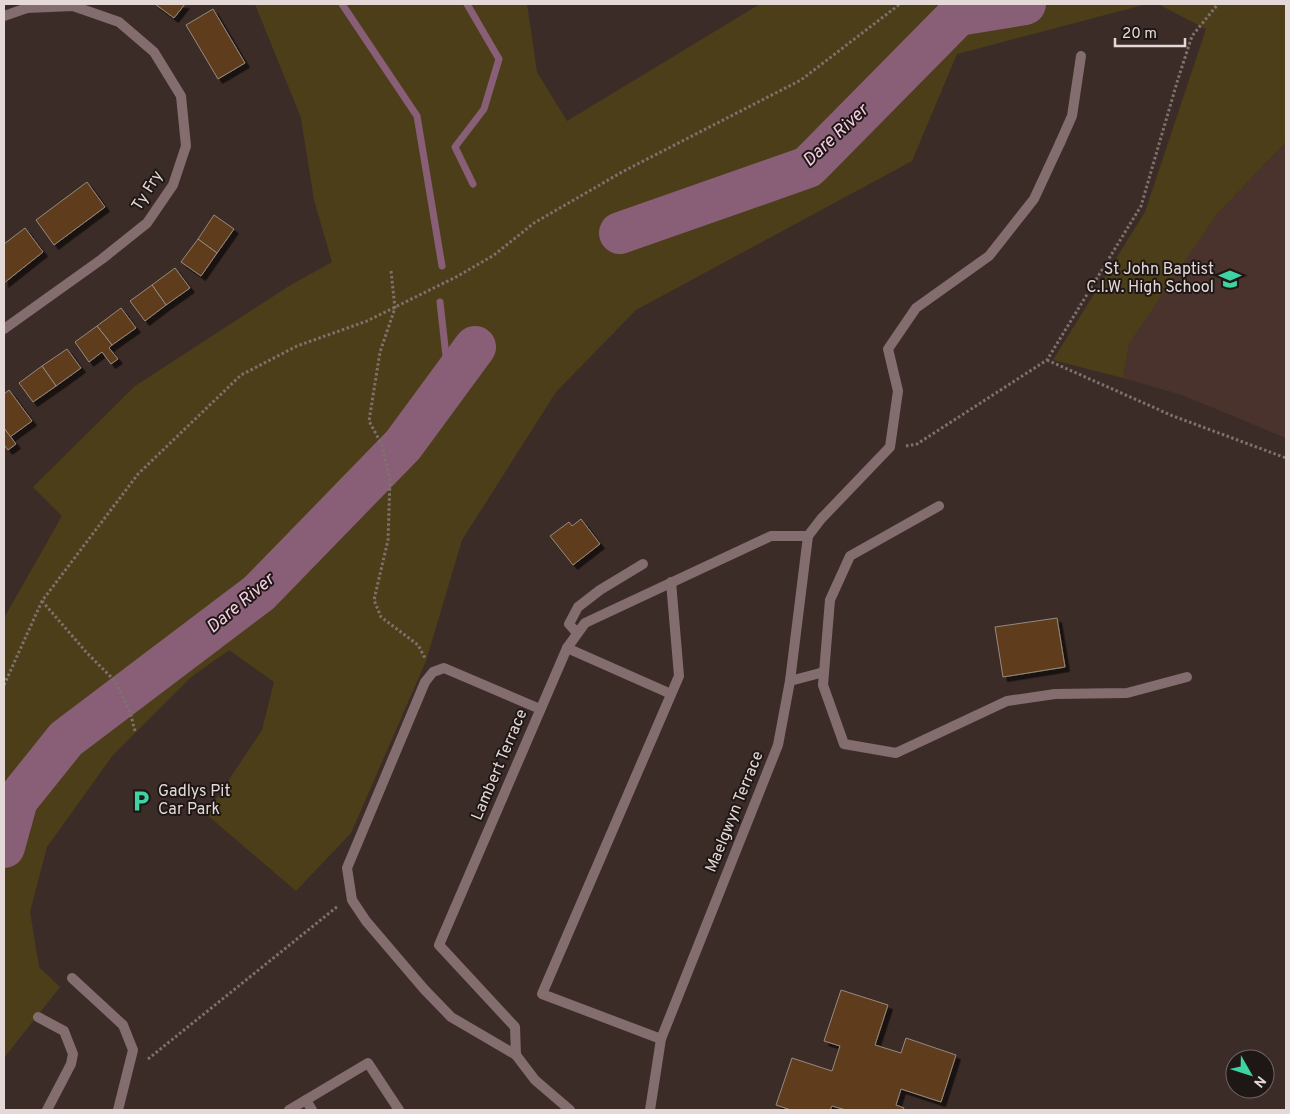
<svg xmlns="http://www.w3.org/2000/svg" width="1290" height="1114" viewBox="0 0 1290 1114" font-family="Overpass,sans-serif">
	<style>
		.built { fill: #4a332d }
		.green { fill: #4c3e19 }
		.lines { fill: none; stroke-linecap: round; stroke-linejoin: round }
		.stream { stroke: #895f77; stroke-width: 7 }
		.river { stroke: #895f77; stroke-width: 42 }
		.building { fill: #5e3d1f; stroke: #98897d; filter: url(#shadow) }
		.path { stroke: #7f716d; stroke-width: 3; stroke-dasharray: 2.5 2.5; stroke-linecap: butt }
		.lane { stroke: #836d6f; stroke-width: 10 }
		.street { stroke: #836d6f; stroke-width: 10 }
		.labels { text-anchor: middle; dominant-baseline: central; stroke-width: 4; stroke-linejoin: round; paint-order: stroke }
		.street-label { font-size: 16px; fill: #e4d9d6; stroke: #1e1715 }
		.poi-label { font-size: 16px; fill: #e4d9d6; stroke: #1e1715; text-anchor: end }
		.water-label { font-size: 18px; font-style: italic; fill: #f7cde4; stroke: #1e1715 }
	</style>
	<defs>
		<filter id="shadow"><feDropShadow dx="4.5" dy="4.5" stdDeviation="0" flood-color="#0009"/></filter>
	</defs>
	<rect width="100%" height="100%" fill="#3c2c28"/>
	<polygon class="built" points="1286,142 1286,438 1182,395 1123,378 1129,344 1217,214"/>
	<g class="green">
		<polygon points="255,4 527,4 537,72 567,121 760,4 1147,4 957,54 912,161 636,310 556,392 462,540 426,661 351,833 296,891 206,814 262,730 274,682 229,650 190,678 113,755 47,847 30,912 39,967 60,987 4,1058 4,618 62,516 33,487 135,386 289,286 332,262 314,200 301,118"/>
		<polygon points="1158,4 1286,4 1286,142 1217,214 1129,344 1123,378 1053,360 1145,212 1206,29"/>
	</g>
	<g class="lines">
		<g class="stream">
			<polyline points="342,4 417,116 442,266"/>
			<polyline points="467,4 499,59 484,109 455,147 473,184"/>
			<polyline points="440,302 449,383"/>
		</g>
		<g class="river">
			<polyline points="620,233 808,167 958,15 1025,4"/>
			<polyline points="4,847 17,800 66,739 259,593 403,445 475,347"/>
		</g>
	</g>
	<g class="building">
		<polygon points="155,4 185,4 174,18"/>
		<polygon points="213,9 245,63 218,79 186,25"/>
		<polygon points="87,182 105,207 54,245 36,220"/>
		<polygon points="214,215 234,229 217,253 198,239"/>
		<polygon points="25,228 43,252 4,283 4,244"/>
		<polygon points="198,239 217,253 201,276 181,262"/>
		<polygon points="175,268 190,288 166,305 152,285"/>
		<polygon points="152,285 166,305 145,321 130,301"/>
		<polygon points="121,308 136,328 112,345 97,326"/>
		<polygon points="97,326 112,345 109,348 118,359 111,364 102,352 89,362 75,342"/>
		<polygon points="67,349 81,368 56,386 42,366"/>
		<polygon points="42,366 56,386 33,402 19,383"/>
		<polygon points="9,390 32,421 10,437 4,428 4,394"/>
		<polygon points="4,428 16,444 8,450 4,445"/>
		<polygon points="581,519 600,544 573,565 550,536 569,522 572,526"/>
		<polygon points="1057,618 1065,667 1003,677 995,627"/>
		<polygon points="841,990 888,1005 875,1045 901,1053 906,1038 956,1055 941,1102 901,1089 896,1105 904,1108 903,1110 846,1110 832,1106 830,1110 791,1110 776,1105 792,1058 832,1071 840,1046 824,1041"/>
	</g>
	<g class="lines">
		<g class="path">
			<polyline points="391,271 395,308 380,352 369,421 382,445 390,480 388,540 374,600 381,617 418,645 425,658"/>
			<polyline points="1047,360 1173,416 1286,458"/>
			<polyline points="906,446 917,444 1047,360 1141,206 1178,79 1192,36 1218,4"/>
			<polyline points="42,601 87,653 115,681 130,712 135,731"/>
			<polyline points="4,685 42,601 138,474 241,375 297,346 367,321 458,276 494,255 534,223 622,172 801,80 900,4"/>
			<polyline points="148,1059 338,906"/>
		</g>
		<g class="lane">
			<polyline points="1060,143 1072,116 1081,56"/>
			<polyline points="577,633 569,624 578,607 600,590 643,564"/>
			<polyline points="567,648 671,694"/>
			<polyline points="1055,694 1127,693 1187,677"/>
			<polyline points="661,1039 542,994 679,676 671,582"/>
			<polyline points="516,1055 451,1017 424,989 366,921 352,900 347,868 425,682 433,672 444,668 540,709"/>
			<polyline points="306,1100 312,1110"/>
		</g>
		<g class="street">
			<polyline points="4,16 27,8 73,6 119,22 154,52 181,96 186,146 173,185 147,223 102,259 4,329"/>
			<polyline points="939,506 850,556 830,600 823,685 844,744 896,753 1007,701 1055,694"/>
			<polyline points="790,681 824,672"/>
			<polyline points="72,978 123,1025 133,1050 118,1110"/>
			<polyline points="38,1017 64,1031 73,1054 71,1064 47,1110"/>
			<polyline points="289,1110 368,1063 399,1110"/>
			<polyline points="570,1110 535,1080 516,1055 515,1027 439,945 567,648 585,623 771,536 808,536"/>
			<polyline points="650,1110 661,1039 778,745 790,681 808,536 821,519 890,447 898,391 888,349 916,308 989,256 1034,199 1060,143"/>
		</g>
	</g>
	<defs>
		<g id="school-bare" transform="scale(1.725)"><path d="M0-5L7-2L0 1L-7-2ZM-4 1L0 2.5L4 1V4Q0 6-4 4Z" fill="#3ed4a2" stroke="#1e1715" stroke-width="2.5" paint-order="stroke"/></g>
		<g id="parking-bare" transform="scale(1.725)"><path d="M-3.5-5.5H1a3.5 3.5 0 0 1 0 7H-1V5.5H-3.5ZM-1-3.4V-.6H.8a1.4 1.4 0 0 0 0-2.8Z" fill="#3ed4a2" stroke="#1e1715" stroke-width="2.5" paint-order="stroke"/></g>
	</defs>
	<g fill-rule="evenodd">
		<use href="#school-bare" x="1230" y="279"/>
		<use href="#parking-bare" x="141" y="801"/>
	</g>
	<g class="labels">
		<g class="street-label">
			<text transform="translate(148 191) rotate(-58)">Ty Fry</text>
			<text transform="translate(500 765) rotate(-67)">Lambert Terrace</text>
			<text transform="translate(735 812) rotate(-68)">Maelgwyn Terrace</text>
		</g>
		<g class="poi-label">
			<text x="1214" y="270">St John Baptist<tspan x="1214" dy="18">C.I.W. High School</tspan></text>
			<text x="158" y="792" text-anchor="start">Gadlys Pit<tspan x="158" dy="18">Car Park</tspan></text>
		</g>
		<g class="water-label">
			<text transform="translate(836 136) rotate(-43)">Dare River</text>
			<text transform="translate(241 604) rotate(-40)">Dare River</text>
		</g>
	</g>
	<rect width="1290" height="1114" fill="none" stroke="#e4d9d6" stroke-width="10"/>
	<g transform="translate(1250 1074) rotate(129)"><circle r="24" fill="#1e1715" stroke="#6d6562"/>
	<path d="M0-4L9 19L0 12L-9 19Z" fill="#3ed4a2"/>
	<text y="-8" font-size="14" font-weight="bold" text-anchor="middle" fill="#e4d9d6">N</text>
	</g>
	<path d="M1115 38v8h70v-8" fill="none" stroke="#e4d9d6" stroke-width="2.5"/>
	<text x="1122" y="38" font-size="15" fill="#e4d9d6" stroke="#1e1715" stroke-width="4" paint-order="stroke">20 m</text>
</svg>
